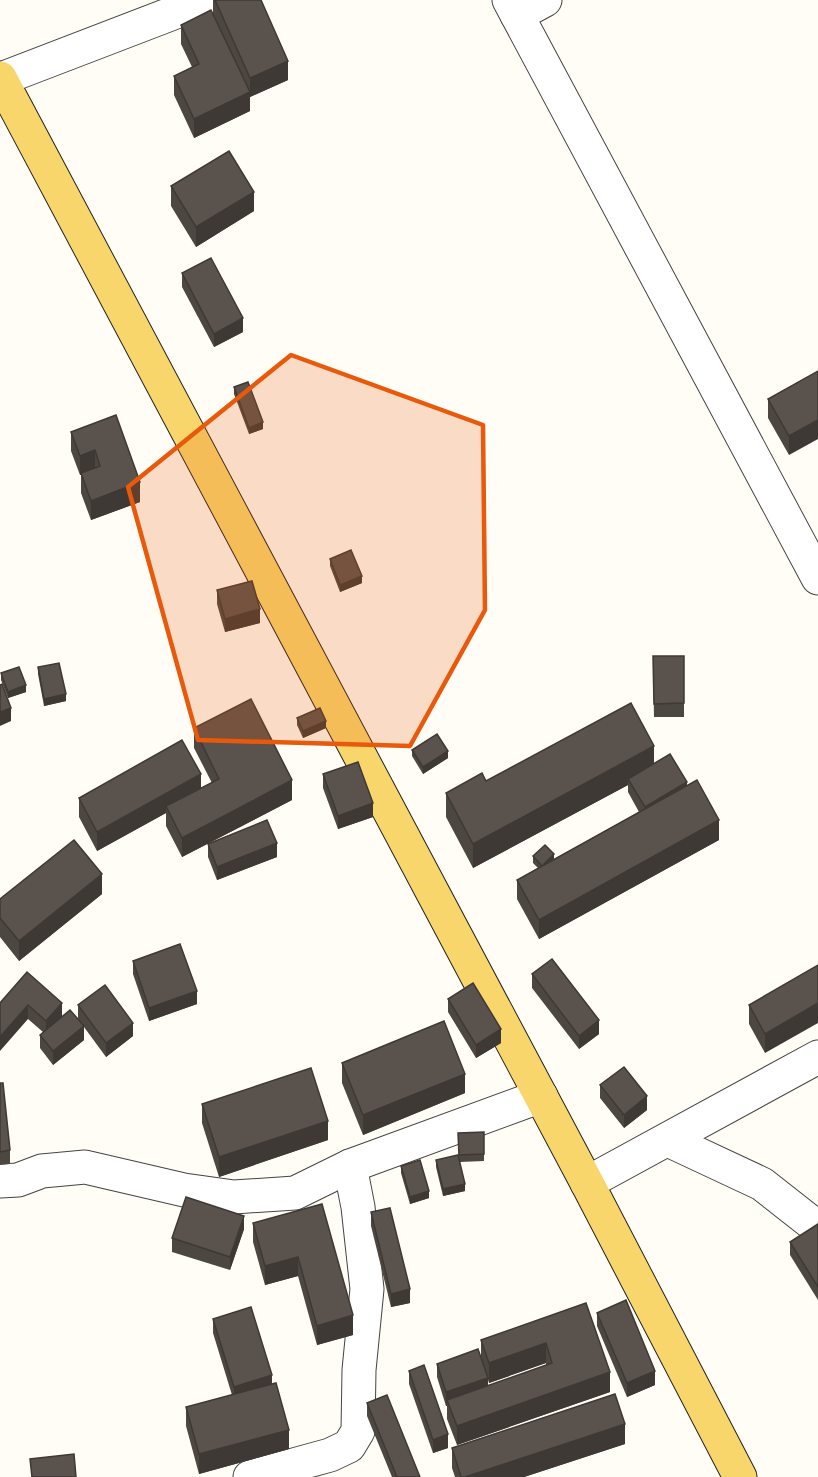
<svg xmlns="http://www.w3.org/2000/svg" width="818" height="1477" viewBox="0 0 818 1477" font-family="'Playfair Display',serif">
	<style>
		.lines { fill: none; stroke-linecap: round; stroke-linejoin: round }
		.minor-casing { stroke: #444; stroke-width: 35 }
		.major-casing { stroke: #222; stroke-width: 35 }
		.minor { stroke: #fff; stroke-width: 33 }
		.major { stroke: #f9d66b; stroke-width: 33 }
		.wall { fill: #4d4742; fill-rule: evenodd }
		.shaded-wall { fill: #3f3936 }
		.building { fill: #5a524d; stroke: #3f3936; stroke-width: 1.5 }
		.marked { fill: #e8590c; fill-opacity: 0.2; stroke: #e8590c; stroke-width: 4.5; stroke-linejoin: round }
	</style>
	<rect width="100%" height="100%" fill="#fffdf5"/>
	<g class="lines">
		<g class="minor-casing">
			<g id="minor">
				<polyline points="509,0 818,578"/>
				<polyline points="517,15 545,0"/>
				<polyline points="1,79 207,0"/>
				<polyline points="668,1140 762,1184 818,1228"/>
				<polyline points="0,1181 18,1180 42,1171 85,1167 184,1190 234,1197 295,1193 350,1166 541,1096"/>
				<polyline points="587,1183 818,1057"/>
				<polyline points="250,1477 330,1455 349,1446 358,1431 359,1370 367,1289 358,1207 350,1166"/>
			</g>
		</g>
		<g class="major-casing">
			<polyline id="major" points="0,78 587,1183 740,1477"/>
		</g>
		<use href="#minor" class="minor"/>
		<use href="#major" class="major"/>
	</g>
	<g class="wall">
		<polygon points="213,0 261,0 288,80 250,97 250,111 194,138 174,95 174,76 192,67 181,44 181,25 213,15"/>
		<polygon points="171,186 254,211 196,247 171,206"/>
		<polygon points="182,273 243,332 214,347 182,287"/>
		<polygon points="818,371 789,455 768,418 768,399"/>
		<polygon points="234,387 263,429 249,434 234,394"/>
		<polygon points="71,432 140,482 140,502 91,520 81,493 81,475 80,475 71,451"/>
		<polygon points="330,559 362,583 340,592 330,566"/>
		<polygon points="217,590 260,623 225,632 217,604"/>
		<polygon points="653,656 684,656 684,717 654,717"/>
		<polygon points="38,667 66,701 44,706 38,674"/>
		<polygon points="1,673 26,692 8,698 1,680"/>
		<polygon points="297,718 326,728 303,738 297,725"/>
		<polygon points="194,728 292,800 182,857 166,826 166,813 97,851 79,817 79,798 201,788 212,783 194,748"/>
		<polygon points="412,750 448,758 423,774 412,756"/>
		<polygon points="654,764 687,786 719,840 539,939 517,899 517,880 538,868 533,863 533,856 554,859 639,812 628,792 628,785 473,868 446,817 446,793 486,781"/>
		<polygon points="323,774 373,817 338,829 323,788"/>
		<polygon points="208,844 277,857 217,880 208,857"/>
		<polygon points="102,894 19,961 0,937 0,899"/>
		<polygon points="133,961 197,1004 149,1021 133,974"/>
		<polygon points="818,965 765,1053 749,1024 749,1005"/>
		<polygon points="27,972 62,1016 78,1019 78,1005 133,1036 106,1057 84,1027 84,1040 53,1065 40,1048 40,1035 43,1032 28,1019"/>
		<polygon points="532,974 599,1034 579,1049 532,988"/>
		<polygon points="448,999 501,1043 476,1058 448,1012"/>
		<polygon points="342,1063 465,1093 363,1135 342,1083"/>
		<polygon points="0,1083 10,1150 10,1164 0,1165"/>
		<polygon points="600,1085 647,1110 624,1128 600,1098"/>
		<polygon points="202,1104 328,1140 219,1177 202,1123"/>
		<polygon points="484,1132 484,1161 460,1162 465,1191 443,1196 436,1167 436,1160 459,1158 458,1133"/>
		<polygon points="401,1166 429,1198 410,1204 401,1173"/>
		<polygon points="322,1204 353,1335 317,1345 298,1276 265,1285 253,1242 253,1223"/>
		<polygon points="371,1212 410,1303 391,1307 371,1226"/>
		<polygon points="818,1224 818,1300 790,1255 790,1242"/>
		<polygon points="244,1229 230,1270 172,1252 172,1238"/>
		<path d="M586 1303 610 1392 457 1445 447 1419V1406H446L437 1377V1364L481 1357V1340ZM546 1363V1365L488 1386V1380L489 1383Z"/>
		<polygon points="597,1313 655,1385 627,1397 597,1326"/>
		<polygon points="213,1319 272,1384 289,1449 199,1474 186,1426 186,1407 232,1395 213,1333"/>
		<polygon points="409,1371 448,1448 433,1453 409,1384"/>
		<polygon points="367,1403 420,1477 392,1477 367,1416"/>
		<polygon points="625,1444 524,1477 455,1477 452,1468 452,1448"/>
	</g>
	<g class="shaded-wall">
		<polygon points="288,61 288,80 250,97 250,78"/>
		<polygon points="250,92 250,111 194,138 194,119"/>
		<polygon points="254,192 254,211 196,247 196,227"/>
		<polygon points="243,318 243,332 214,347 214,334"/>
		<polygon points="818,420 818,439 789,455 789,436"/>
		<polygon points="263,422 263,429 249,434 249,428"/>
		<polygon points="95,450 95,469 80,475 80,456"/>
		<polygon points="140,482 140,502 91,520 91,501"/>
		<polygon points="362,576 362,583 340,592 340,585"/>
		<polygon points="260,609 260,623 225,632 225,619"/>
		<polygon points="26,685 26,692 8,698 8,692"/>
		<polygon points="66,694 66,701 44,706 44,699"/>
		<polygon points="11,708 11,721 0,726 0,712"/>
		<polygon points="326,721 326,728 303,738 303,731"/>
		<polygon points="654,746 654,771 628,779 628,785 473,868 473,844"/>
		<polygon points="448,751 448,758 423,774 423,767"/>
		<polygon points="201,774 201,793 166,806 166,813 97,851 97,832"/>
		<polygon points="292,780 292,800 182,857 182,838"/>
		<polygon points="687,782 687,796 645,820 645,807"/>
		<polygon points="373,803 373,817 338,829 338,816"/>
		<polygon points="719,820 719,840 539,939 539,920"/>
		<polygon points="277,843 277,857 217,880 217,867"/>
		<polygon points="554,854 554,861 542,866"/>
		<polygon points="102,874 102,894 19,961 19,941"/>
		<polygon points="197,991 197,1004 149,1021 149,1008"/>
		<polygon points="62,1003 62,1016 46,1034 46,1021"/>
		<polygon points="818,1003 818,1023 765,1053 765,1034"/>
		<polygon points="28,1005 28,1019 0,1051 0,1037"/>
		<polygon points="599,1020 599,1034 579,1049 579,1036"/>
		<polygon points="133,1023 133,1036 106,1057 106,1043"/>
		<polygon points="84,1026 84,1040 53,1065 53,1051"/>
		<polygon points="501,1029 501,1043 476,1058 476,1045"/>
		<polygon points="465,1074 465,1093 363,1135 363,1115"/>
		<polygon points="647,1096 647,1110 624,1128 624,1115"/>
		<polygon points="328,1121 328,1140 219,1177 219,1157"/>
		<polygon points="465,1184 465,1191 443,1196 443,1189"/>
		<polygon points="429,1191 429,1198 410,1204 410,1197"/>
		<polygon points="244,1216 244,1229 230,1270 230,1257"/>
		<polygon points="298,1257 298,1276 265,1285 265,1266"/>
		<polygon points="410,1289 410,1303 391,1307 391,1294"/>
		<polygon points="353,1315 353,1335 317,1345 317,1326"/>
		<polygon points="546,1343 546,1363 489,1383 489,1363"/>
		<polygon points="655,1371 655,1385 627,1397 627,1383"/>
		<polygon points="610,1372 610,1392 457,1445 457,1426"/>
		<polygon points="272,1375 272,1388 234,1400 234,1387"/>
		<polygon points="488,1378 488,1391 447,1400 447,1406 446,1406 446,1392"/>
		<polygon points="625,1424 625,1444 524,1477 465,1477"/>
		<polygon points="289,1430 289,1449 199,1474 199,1454"/>
		<polygon points="448,1434 448,1448 433,1453 433,1440"/>
	</g>
	<g class="building">
		<polygon points="215,0 261,0 288,61 250,78"/>
		<polygon points="211,10 250,92 194,119 174,76 199,64 181,25"/>
		<polygon points="229,151 254,192 196,227 171,186"/>
		<polygon points="211,258 243,318 214,334 182,273"/>
		<polygon points="818,371 818,420 789,436 768,399"/>
		<polygon points="248,382 263,422 249,428 234,387"/>
		<polygon points="116,415 140,482 91,501 81,473 100,466 95,450 80,456 71,432"/>
		<polygon points="351,550 362,576 340,585 330,559"/>
		<polygon points="252,581 260,609 225,619 217,590"/>
		<polygon points="653,656 684,656 684,703 654,704"/>
		<polygon points="59,663 66,694 44,699 38,667"/>
		<polygon points="19,667 26,685 8,692 1,673"/>
		<polygon points="2,684 11,708 0,712 0,685"/>
		<polygon points="251,699 292,780 182,838 166,806 219,779 194,728"/>
		<polygon points="631,703 654,746 473,844 446,793 482,773 486,781"/>
		<polygon points="320,708 326,721 303,731 297,718"/>
		<polygon points="437,734 448,751 423,767 412,750"/>
		<polygon points="182,740 201,774 97,832 79,798"/>
		<polygon points="670,754 687,782 645,807 628,779"/>
		<polygon points="358,762 373,803 338,816 323,774"/>
		<polygon points="697,780 719,820 539,920 517,880"/>
		<polygon points="267,820 277,843 217,867 208,844"/>
		<polygon points="74,840 102,874 19,941 0,918 0,899"/>
		<polygon points="545,845 554,854 542,866 533,856"/>
		<polygon points="180,944 197,991 149,1008 133,961"/>
		<polygon points="552,959 599,1020 579,1036 532,974"/>
		<polygon points="818,965 818,1003 765,1034 749,1005"/>
		<polygon points="27,972 62,1003 46,1021 28,1005 0,1037 0,1003"/>
		<polygon points="473,983 501,1029 476,1045 448,999"/>
		<polygon points="105,985 133,1023 106,1043 78,1005"/>
		<polygon points="70,1010 84,1026 53,1051 40,1035"/>
		<polygon points="444,1021 465,1074 363,1115 342,1063"/>
		<polygon points="624,1067 647,1096 624,1115 600,1085"/>
		<polygon points="311,1068 328,1121 219,1157 202,1104"/>
		<polygon points="0,1083 3,1083 10,1150 0,1152"/>
		<polygon points="484,1132 484,1154 459,1155 458,1133"/>
		<polygon points="458,1155 465,1184 443,1189 436,1160"/>
		<polygon points="420,1160 429,1191 410,1197 401,1166"/>
		<polygon points="186,1197 244,1216 230,1257 172,1238"/>
		<polygon points="322,1204 353,1315 317,1326 298,1257 265,1266 253,1223"/>
		<polygon points="390,1208 410,1289 391,1294 371,1212"/>
		<polygon points="818,1224 818,1287 790,1242"/>
		<polygon points="626,1300 655,1371 627,1383 597,1313"/>
		<polygon points="586,1303 610,1372 457,1426 447,1400 552,1363 546,1343 489,1363 481,1340"/>
		<polygon points="251,1307 272,1375 234,1387 213,1319"/>
		<polygon points="478,1349 488,1378 446,1392 437,1364"/>
		<polygon points="424,1365 448,1434 433,1440 409,1371"/>
		<polygon points="276,1383 289,1430 199,1454 186,1407"/>
		<polygon points="615,1394 625,1424 465,1477 461,1477 452,1448"/>
		<polygon points="387,1395 420,1477 397,1477 367,1403"/>
		<polygon points="74,1454 76,1477 32,1477 30,1459"/>
	</g>
	<path class="marked" d="M291 355 483 425 485 610 410 746 198 740 128 487Z"/>
</svg>
